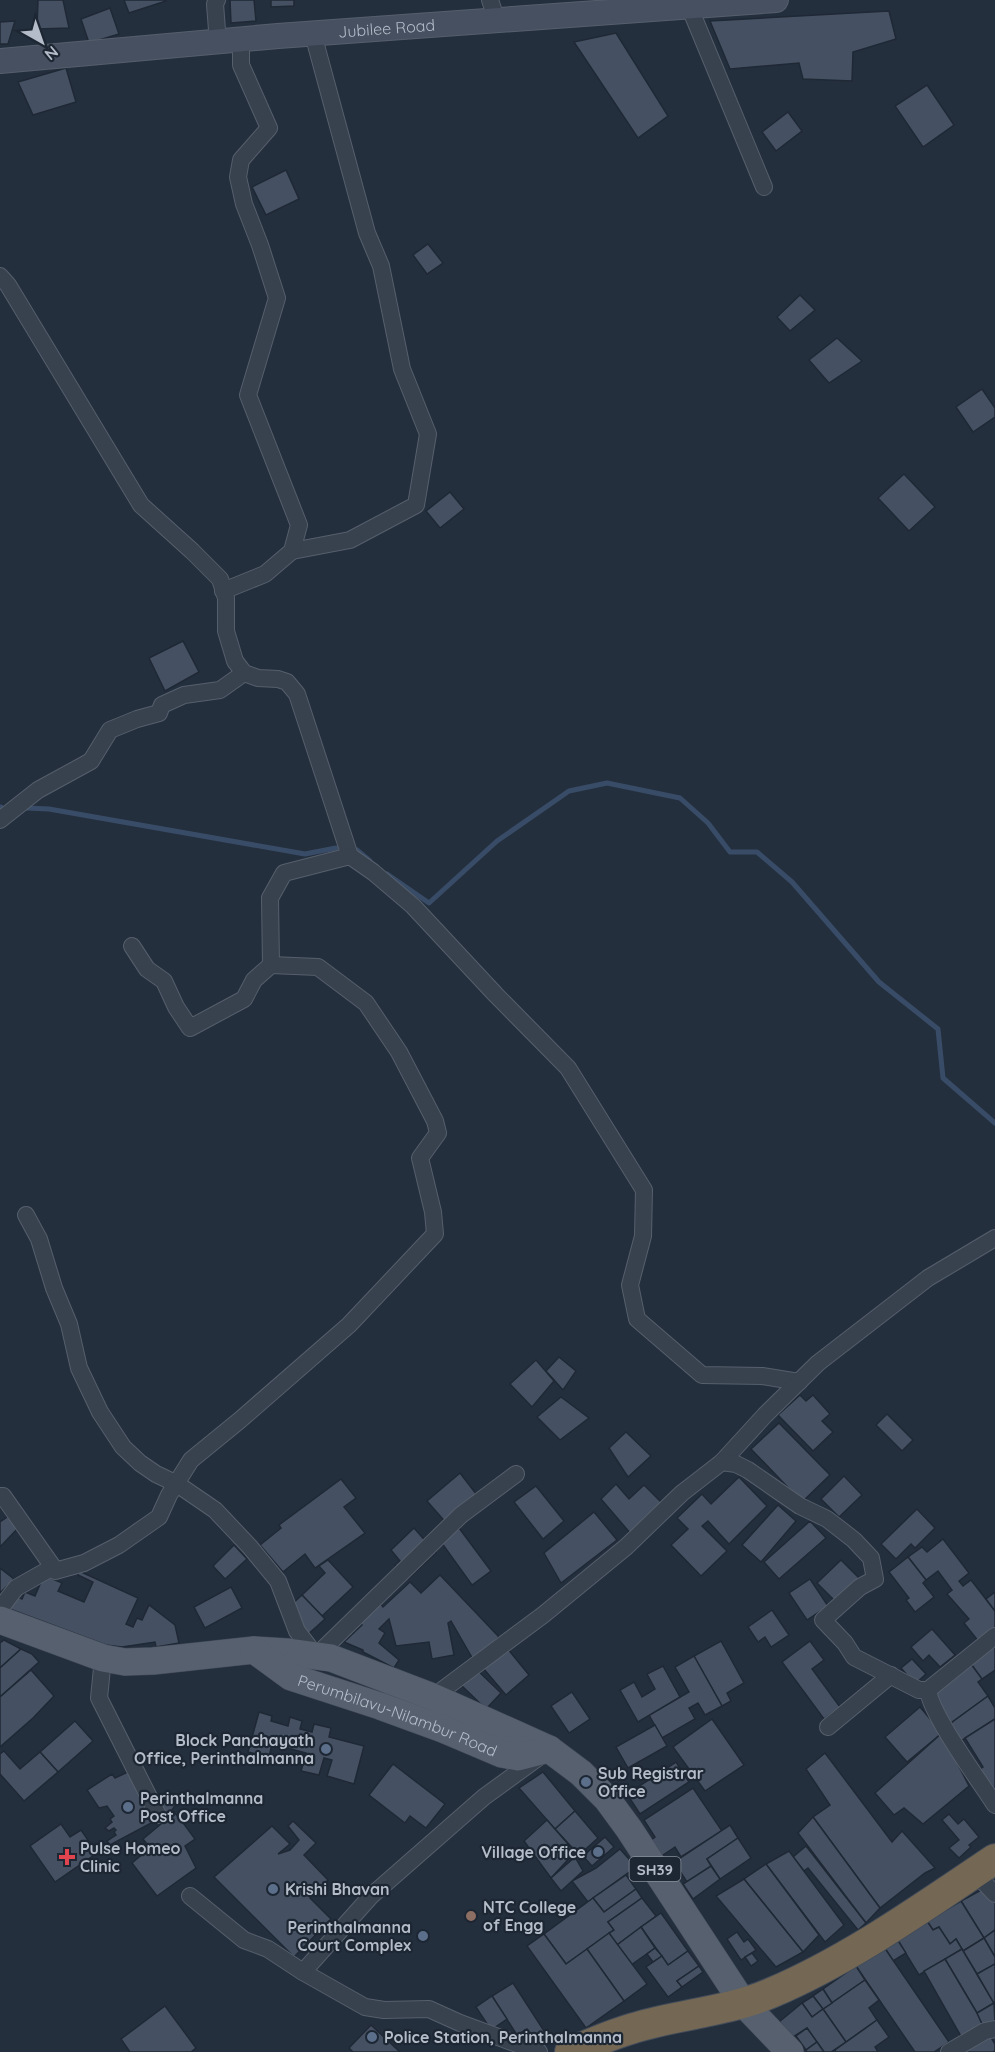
<svg xmlns="http://www.w3.org/2000/svg" width="995" height="2052" viewBox="0 0 995 2052" font-family="Quicksand,sans-serif">
	<style>
		.lines { fill: none; stroke-linecap: round; stroke-linejoin: round }
		.stream { stroke: #394c67; stroke-width: 5 }
		.building { fill: #455162; stroke: #1f2835; stroke-width: 1.5 }
		.street-casing { stroke: #565f6c; stroke-width: 18 }
		.secondary-casing { stroke: #565f6c; stroke-width: 26 }
		.primary-casing { stroke: #414a57; stroke-width: 28 }
		.highway-casing { stroke: #434c59; stroke-width: 32 }
		.street { stroke: #38414e; stroke-width: 16 }
		.secondary { stroke: #465061; stroke-width: 24 }
		.primary { stroke: #56606e; stroke-width: 27 }
		.highway { stroke: #746855; stroke-width: 30 }
		.service-dot { fill: #5c6f8a; stroke: #1d2633; stroke-width: 2 }
		.health-dot { fill: #e0444e; stroke: #1d2633; stroke-width: 2 }
		.education-dot { fill: #8d6e63; stroke: #1d2633; stroke-width: 2 }
		.labels { text-anchor: middle; dominant-baseline: central; stroke-width: 4.5; stroke-linejoin: round; paint-order: stroke }
		.shield { fill: #1d2633; stroke: #878f9c; stroke-width: 1.5 }
		.shield-label { font-size: 15px; font-weight: bold; fill: #b4bcc9 }
		.street-label { font-size: 16px; fill: #b4bcc9; stroke: #1d2633 }
		.poi-label { font-size: 16px; font-weight: bold; fill: #b4bcc9; stroke: #1d2633; text-anchor: start }
	</style>
	<rect width="100%" height="100%" fill="#242f3e"/>
	<g class="lines">
		<g class="stream">
			<polyline points="0,807 1,807"/>
			<polyline points="26,808 49,809 305,854 336,848"/>
			<polyline points="357,850 370,861"/>
			<polyline points="387,874 429,903 497,841 569,791 607,783 680,798 708,823 730,852 757,852 792,882 879,982 938,1029 943,1078 995,1123"/>
		</g>
	</g>
	<g class="building">
		<polygon points="38,0 63,0 69,28 37,29"/>
		<polygon points="124,0 166,0 166,1 129,13"/>
		<polygon points="230,0 254,0 256,21 231,23"/>
		<polygon points="271,0 294,0 294,6 271,7"/>
		<polygon points="110,8 119,34 89,43 81,19"/>
		<polygon points="889,11 896,39 853,52 852,81 803,79 799,63 730,69 710,21"/>
		<polygon points="15,21 8,44 0,44 0,22"/>
		<polygon points="616,33 668,116 638,138 574,42"/>
		<polygon points="66,68 76,102 33,115 18,82"/>
		<polygon points="927,85 954,125 923,147 895,106"/>
		<polygon points="788,112 802,131 776,151 762,132"/>
		<polygon points="286,170 299,199 266,215 252,187"/>
		<polygon points="428,244 443,263 427,274 413,255"/>
		<polygon points="800,295 815,310 790,331 777,317"/>
		<polygon points="837,338 862,361 829,383 809,360"/>
		<polygon points="982,389 995,408 995,417 973,432 956,407"/>
		<polygon points="904,474 935,507 909,531 878,498"/>
		<polygon points="450,492 464,509 440,528 426,511"/>
		<polygon points="183,641 199,672 165,691 149,658"/>
		<polygon points="559,1357 576,1371 563,1390 546,1371"/>
		<polygon points="536,1360 554,1381 532,1407 510,1384"/>
		<polygon points="800,1395 806,1401 813,1395 830,1414 822,1421 833,1432 813,1451 778,1415"/>
		<polygon points="561,1397 589,1418 560,1440 537,1417"/>
		<polygon points="887,1414 913,1440 902,1451 876,1425"/>
		<polygon points="779,1423 830,1475 802,1502 751,1449"/>
		<polygon points="626,1432 651,1456 628,1477 609,1448"/>
		<polygon points="460,1473 480,1499 448,1525 427,1501"/>
		<polygon points="844,1476 862,1495 839,1517 821,1499"/>
		<polygon points="739,1477 767,1506 729,1544 708,1521 702,1526 727,1551 701,1576 671,1545 688,1529 677,1518 702,1494 711,1504"/>
		<polygon points="341,1479 356,1498 344,1507 365,1533 315,1568 305,1554 283,1572 260,1545 281,1528 279,1525"/>
		<polygon points="616,1484 629,1499 644,1485 663,1504 631,1534 601,1499"/>
		<polygon points="536,1486 564,1521 543,1539 514,1502"/>
		<polygon points="778,1505 796,1521 761,1562 742,1545"/>
		<polygon points="917,1509 935,1528 915,1548 911,1544 896,1559 881,1544"/>
		<polygon points="594,1512 617,1540 561,1583 544,1553"/>
		<polygon points="10,1515 19,1527 0,1547 0,1522"/>
		<polygon points="810,1521 826,1538 779,1579 764,1562"/>
		<polygon points="414,1528 436,1553 408,1579 395,1565 400,1561 391,1550"/>
		<polygon points="459,1528 491,1571 472,1585 441,1542"/>
		<polygon points="943,1539 969,1573 959,1581 963,1586 971,1580 995,1611 995,1629 979,1642 964,1623 969,1619 947,1594 952,1590 938,1571 926,1580 908,1557 922,1547 927,1552"/>
		<polygon points="234,1545 247,1559 225,1579 213,1566"/>
		<polygon points="908,1557 926,1580 923,1583 934,1597 915,1612 906,1600 909,1598 889,1572"/>
		<polygon points="328,1560 353,1587 322,1616 302,1595 325,1573 319,1566"/>
		<polygon points="841,1560 859,1578 835,1601 817,1583"/>
		<polygon points="0,1568 14,1579 0,1593"/>
		<polygon points="79,1571 138,1598 126,1624 133,1627 137,1618 142,1620 149,1605 175,1625 179,1643 156,1647 155,1642 122,1647 106,1645 7,1608 13,1595 22,1599 25,1592 35,1596 44,1575 62,1583 58,1591 84,1602 93,1582 78,1575"/>
		<polygon points="440,1575 499,1637 474,1661 451,1621 448,1623 454,1655 432,1659 429,1642 396,1646 389,1619 379,1629 385,1633 379,1643 399,1660 394,1668 363,1652 363,1650 344,1642 362,1625 359,1622 380,1603 383,1607 410,1582 421,1593"/>
		<polygon points="810,1579 828,1606 807,1620 789,1593"/>
		<polygon points="231,1587 242,1608 205,1628 194,1607"/>
		<polygon points="995,1592 995,1611 986,1599"/>
		<polygon points="302,1595 325,1619 305,1637 290,1606"/>
		<polygon points="772,1610 789,1635 771,1647 765,1637 758,1642 748,1627"/>
		<polygon points="932,1629 955,1655 940,1667 929,1655 923,1661 911,1647"/>
		<polygon points="4,1640 21,1649 0,1668 0,1643"/>
		<polygon points="721,1641 744,1683 727,1693 731,1701 722,1706 694,1656"/>
		<polygon points="810,1641 824,1660 812,1669 840,1707 824,1719 782,1662"/>
		<polygon points="995,1646 995,1670 982,1679 971,1664"/>
		<polygon points="507,1648 529,1675 506,1695 483,1668"/>
		<polygon points="21,1649 32,1654 39,1662 0,1697 0,1668"/>
		<polygon points="694,1656 722,1706 705,1715 698,1703 689,1708 695,1719 662,1738 649,1715 689,1692 675,1667"/>
		<polygon points="912,1659 926,1674 915,1684 901,1668"/>
		<polygon points="971,1664 982,1679 978,1682 988,1696 951,1723 930,1693"/>
		<polygon points="663,1666 680,1697 638,1722 620,1690 634,1682 642,1697 655,1689 647,1674"/>
		<polygon points="476,1669 501,1693 486,1709 461,1685"/>
		<polygon points="31,1670 54,1696 33,1718 0,1747 0,1697"/>
		<polygon points="572,1692 590,1719 569,1733 551,1706"/>
		<polygon points="988,1696 995,1708 995,1719 961,1741 951,1723"/>
		<polygon points="920,1707 942,1733 907,1762 885,1737"/>
		<polygon points="259,1712 272,1716 271,1721 288,1726 290,1717 302,1721 300,1729 312,1732 314,1724 331,1728 329,1737 364,1746 354,1784 327,1776 332,1760 324,1758 319,1775 301,1771 306,1753 272,1744 269,1757 248,1752"/>
		<polygon points="712,1719 744,1765 705,1791 673,1747"/>
		<polygon points="995,1719 995,1792 980,1769 983,1767 965,1738"/>
		<polygon points="75,1721 93,1741 58,1772 40,1752"/>
		<polygon points="655,1725 667,1746 628,1768 616,1747"/>
		<polygon points="942,1733 969,1786 923,1824 904,1808 894,1815 875,1793"/>
		<polygon points="4,1751 20,1769 40,1752 58,1772 24,1801 0,1774 0,1754"/>
		<polygon points="825,1753 892,1842 902,1831 935,1868 925,1873 880,1908 813,1817 830,1805 806,1769"/>
		<polygon points="676,1762 689,1782 640,1814 627,1794"/>
		<polygon points="393,1764 445,1804 426,1828 410,1816 405,1823 369,1795"/>
		<polygon points="132,1770 155,1821 110,1845 107,1841 116,1835 114,1832 116,1830 114,1828 109,1831 105,1828 112,1822 110,1819 114,1816 107,1806 99,1808 87,1790 112,1774 115,1778"/>
		<polygon points="543,1772 575,1811 555,1829 519,1788"/>
		<polygon points="693,1788 722,1831 681,1857 675,1847 660,1857 650,1841 655,1837 644,1820"/>
		<polygon points="169,1798 176,1804 172,1810 181,1820 195,1839 185,1846 196,1868 157,1896 132,1863 150,1848 143,1839 168,1818 161,1806"/>
		<polygon points="575,1811 598,1838 579,1855 555,1829"/>
		<polygon points="949,1814 958,1824 964,1819 979,1837 969,1845 971,1847 959,1858 949,1848 959,1840 942,1820"/>
		<polygon points="813,1817 880,1908 866,1923 798,1833"/>
		<polygon points="547,1820 575,1852 551,1878 524,1841"/>
		<polygon points="293,1821 316,1843 304,1855 328,1880 310,1898 331,1919 294,1957 214,1877 272,1826 290,1844 278,1854 290,1850 299,1840 288,1826"/>
		<polygon points="61,1824 70,1837 81,1830 97,1853 55,1882 30,1846"/>
		<polygon points="730,1825 738,1838 707,1859 711,1866 687,1882 674,1862"/>
		<polygon points="605,1837 614,1847 592,1866 583,1856"/>
		<polygon points="738,1838 751,1858 720,1879 707,1859"/>
		<polygon points="806,1846 866,1923 858,1930 808,1868 804,1871 793,1857"/>
		<polygon points="620,1849 636,1867 588,1902 572,1881 596,1868"/>
		<polygon points="789,1851 844,1925 825,1942 766,1864"/>
		<polygon points="575,1857 583,1871 561,1891 551,1878"/>
		<polygon points="766,1864 819,1935 803,1952 744,1879"/>
		<polygon points="711,1866 720,1879 693,1899 683,1884"/>
		<polygon points="626,1875 636,1889 604,1912 593,1898"/>
		<polygon points="744,1879 803,1952 776,1967 716,1896"/>
		<polygon points="636,1889 642,1898 608,1922 614,1930 566,1964 544,1934 593,1898 604,1912"/>
		<polygon points="983,1889 995,1900 995,1930 984,1938 961,1901"/>
		<polygon points="642,1898 656,1916 617,1945 609,1933 614,1930 608,1922"/>
		<polygon points="961,1901 984,1938 963,1951 956,1939 950,1944 939,1927 933,1930 927,1921"/>
		<polygon points="661,1913 688,1951 668,1965 641,1927"/>
		<polygon points="927,1921 933,1930 939,1927 950,1944 956,1939 962,1949 919,1975 897,1939"/>
		<polygon points="641,1927 655,1948 631,1965 617,1945"/>
		<polygon points="995,1930 995,1957 984,1938"/>
		<polygon points="737,1932 744,1942 748,1939 756,1950 741,1960 727,1939"/>
		<polygon points="609,1933 647,1984 624,2001 587,1949"/>
		<polygon points="544,1934 566,1964 587,1949 624,2001 586,2028 527,1946"/>
		<polygon points="984,1938 995,1957 995,1964 977,1974 963,1951"/>
		<polygon points="897,1939 906,1953 893,1961 884,1947"/>
		<polygon points="884,1947 949,2042 934,2052 915,2052 856,1966"/>
		<polygon points="655,1948 662,1956 653,1962 647,1954"/>
		<polygon points="962,1949 994,2003 977,2013 945,1959"/>
		<polygon points="688,1951 699,1966 677,1981 682,1987 668,1997 646,1967 662,1956 668,1965"/>
		<polygon points="752,1953 758,1961 751,1966 745,1957"/>
		<polygon points="945,1959 977,2013 984,2028 962,2038 924,1971"/>
		<polygon points="995,1964 995,2005 977,1974"/>
		<polygon points="699,1966 703,1972 682,1987 677,1981"/>
		<polygon points="856,1966 865,1980 832,2003 823,1989"/>
		<polygon points="865,1980 879,2000 869,2008 877,2020 846,2042 823,2009"/>
		<polygon points="513,1983 546,2034 535,2041 527,2029 517,2035 492,1996"/>
		<polygon points="823,1989 832,2003 823,2009 813,1996"/>
		<polygon points="492,1996 507,2019 491,2030 476,2007"/>
		<polygon points="813,1996 823,2009 812,2017 802,2003"/>
		<polygon points="802,2003 812,2017 823,2009 846,2042 831,2052 824,2052 807,2028 793,2037 779,2022"/>
		<polygon points="994,2003 995,2023 984,2028 977,2013"/>
		<polygon points="165,2006 196,2048 191,2052 130,2052 121,2039"/>
		<polygon points="877,2020 889,2037 875,2047 878,2052 836,2052 835,2050"/>
		<polygon points="371,2025 400,2052 353,2052 349,2048"/>
		<polygon points="807,2028 817,2042 806,2050 796,2036"/>
		<polygon points="989,2034 995,2044 995,2051 993,2052 957,2052"/>
		<polygon points="817,2042 824,2052 807,2052 806,2050"/>
	</g>
	<g class="lines">
		<g class="street-casing">
			<g id="street">
				<polyline points="217,0 215,4 218,43"/>
				<polyline points="490,0 497,21"/>
				<polyline points="689,6 764,187"/>
				<polyline points="0,276 8,285 141,505 192,551 220,579 226,598 226,631 235,661 244,673 258,678 278,679 287,682 297,694 350,856 373,872 413,906 496,995 568,1068 644,1190 643,1236 630,1285 637,1319 702,1375 762,1376 799,1382"/>
				<polyline points="292,551 350,540 416,505 428,434 402,369 381,266 367,233 313,34"/>
				<polyline points="223,591 265,574 292,551 299,525 248,395 277,298 260,245 244,204 238,177 241,160 269,128 241,65 241,41"/>
				<polyline points="0,820 38,790 91,761 110,730 137,719 159,713 162,705 184,695 220,690 244,673"/>
				<polyline points="132,946 147,969 164,981 176,1007 190,1028 244,999 254,980 271,965 270,898 284,873 350,856"/>
				<polyline points="26,1215 39,1239 54,1288 69,1324 79,1368 100,1412 123,1447 140,1463 156,1474 177,1484 215,1510 250,1547 278,1581 297,1631 316,1656 461,1515 516,1474"/>
				<polyline points="722,1462 765,1415 818,1363 928,1278 995,1238"/>
				<polyline points="0,1496 3,1496 53,1567"/>
				<polyline points="0,1609 16,1588 53,1567 55,1571 84,1563 119,1545 159,1517 169,1495 191,1460 240,1420 349,1325 435,1234 433,1212 420,1158 438,1133 435,1121 399,1052 366,1003 318,967 271,965"/>
				<polyline points="103,1658 99,1698 158,1815"/>
				<path d="M928 1690C931 1715 979 1780 995 1805"/>
				<polyline points="433,1697 543,1615 626,1547 682,1493 722,1462 736,1464 748,1470 800,1506 827,1519 854,1540 871,1558 875,1579 860,1587 823,1620 845,1643 854,1657 919,1690 928,1690 995,1636"/>
				<polyline points="828,1727 891,1675"/>
				<polyline points="539,1757 484,1797 371,1896 303,1972 365,2007 384,2010 429,2009 460,2023 539,2052"/>
				<polyline points="975,1873 995,1894"/>
				<polyline points="190,1896 244,1940 268,1949 303,1972"/>
				<polyline points="949,2052 985,2031 995,2029"/>
			</g>
		</g>
		<g class="secondary-casing">
			<g id="secondary">
				<path id="s1" d="M0 61 278 36 776 0"/>
			</g>
		</g>
		<g class="primary-casing">
			<g id="primary">
				<polyline points="0,1620 103,1658 125,1662 153,1661 254,1650 287,1652 331,1658 433,1697 549,1749 581,1773 607,1799 629,1829 743,2003 790,2052"/>
				<path id="s2" d="M254 1650 291 1677 380 1706 443 1729 502 1754 518 1757 549 1749"/>
			</g>
		</g>
		<g class="highway-casing">
			<path id="highway" d="M570 2052C591 2044 612 2034 634 2028 679 2014 727 2012 771 1993 851 1959 923 1907 995 1859"/>
		</g>
		<use href="#street" class="street"/>
		<use href="#secondary" class="secondary"/>
		<use href="#primary" class="primary"/>
		<use href="#highway" class="highway"/>
	</g>
	<g class="service-dot">
		<circle cx="326" cy="1749" r="6"/>
		<circle cx="586" cy="1782" r="6"/>
		<circle cx="128" cy="1807" r="6"/>
		<circle cx="598" cy="1852" r="6"/>
		<circle cx="273" cy="1889" r="6"/>
		<circle cx="423" cy="1936" r="6"/>
		<circle cx="372" cy="2037" r="6"/>
	</g>
	<path class="health-dot" d="M64 1848h6v6h6v6h-6v6h-6v-6h-6v-6h6z"/>
	<circle class="education-dot" cx="471" cy="1916" r="6"/>
	<g class="labels">
		<rect class="shield" x="629.5" y="1857" width="51" height="24" rx="4.5"/>
		<g class="shield-label">
			<text x="655" y="1869">SH39</text>
		</g>
		<g class="street-label">
			<text stroke="none"><textPath href="#s1" startOffset="388">Jubilee Road</textPath></text>
			<text stroke="none"><textPath href="#s2" startOffset="159">Perumbilavu-Nilambur Road</textPath></text>
		</g>
		<g class="poi-label">
			<text x="314" y="1740" text-anchor="end">Block Panchayath<tspan x="314" dy="18">Office, Perinthalmanna</tspan></text>
			<text x="598" y="1773">Sub Registrar<tspan x="598" dy="18">Office</tspan></text>
			<text x="140" y="1798">Perinthalmanna<tspan x="140" dy="18">Post Office</tspan></text>
			<text x="80" y="1848">Pulse Homeo<tspan x="80" dy="18">Clinic</tspan></text>
			<text x="586" y="1852" text-anchor="end">Village Office</text>
			<text x="285" y="1889">Krishi Bhavan</text>
			<text x="483" y="1907">NTC College<tspan x="483" dy="18">of Engg</tspan></text>
			<text x="411" y="1927" text-anchor="end">Perinthalmanna<tspan x="411" dy="18">Court Complex</tspan></text>
			<text x="384" y="2037">Police Station, Perinthalmanna</text>
		</g>
	</g>
	<g transform="translate(42 42) rotate(140)" stroke="#1d2633" stroke-width="4.5" paint-order="stroke">
	<path d="M0-4.5L10 22L0 15L-10 22Z" fill="#b4bcc9"/>
	<text y="-9" font-size="16" font-weight="bold" text-anchor="middle" fill="#b4bcc9">N</text>
	</g>
</svg>
